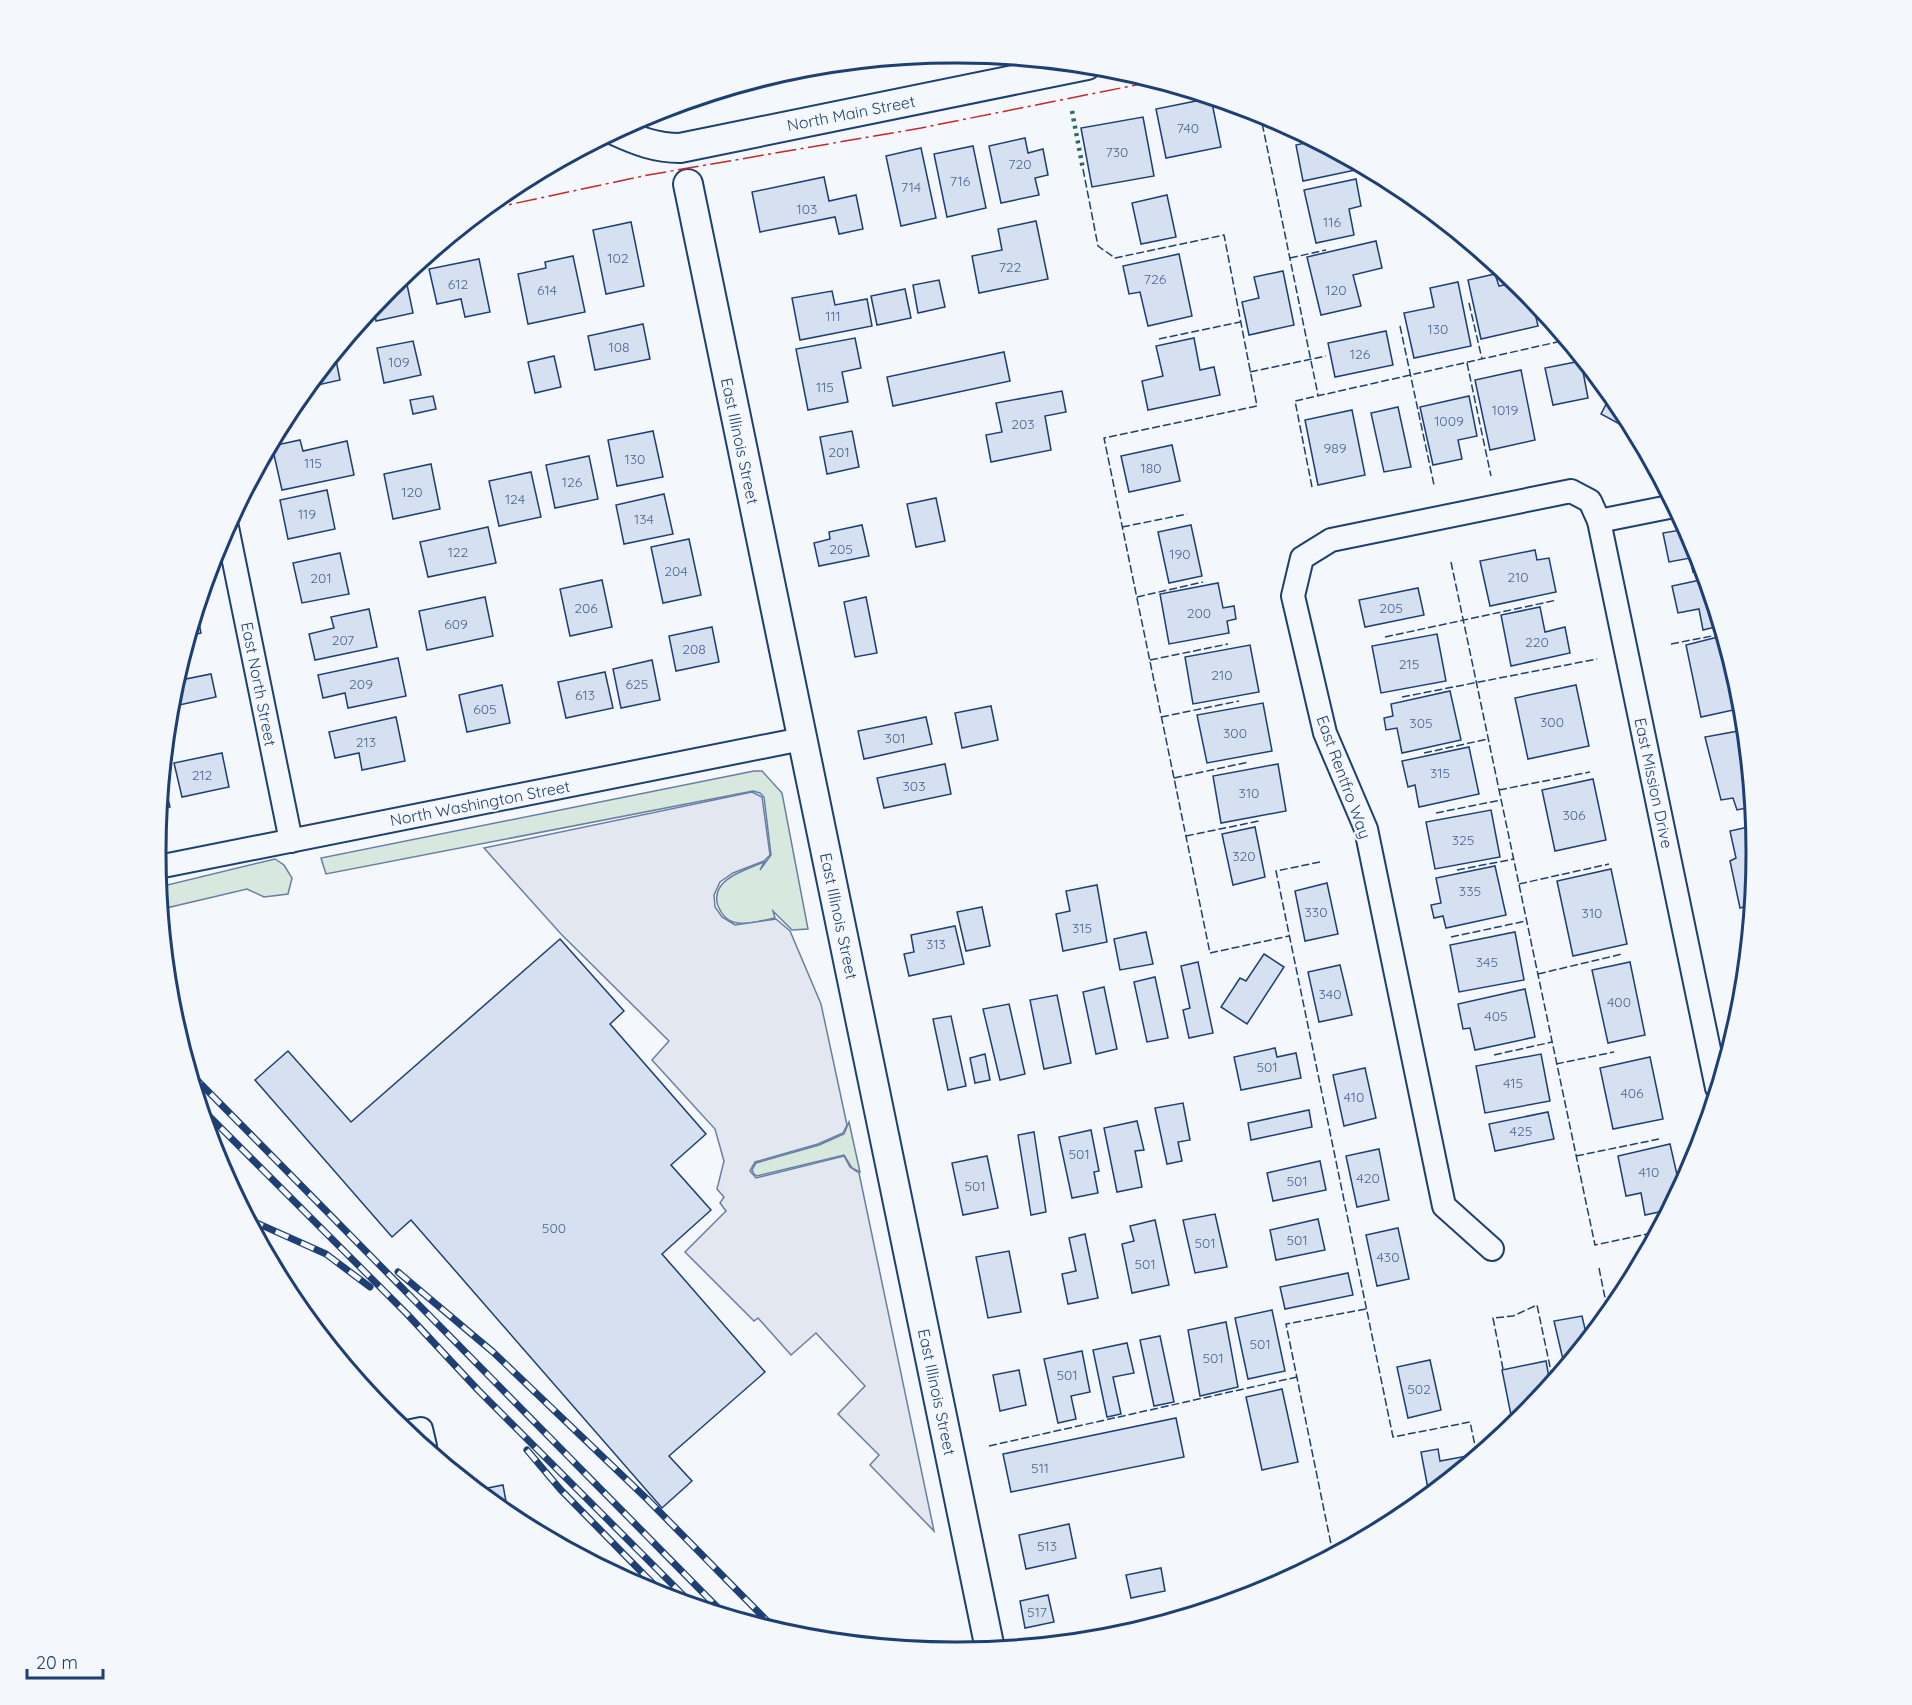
<svg xmlns="http://www.w3.org/2000/svg" width="1912" height="1705" viewBox="0 0 1912 1705" font-family="Quicksand,sans-serif">
	<style>
		.green { fill: #d7e8df; stroke: #687fa3; stroke-width: 1.5 }
		.parking { fill: #e3e8f0; stroke: #687fa3; stroke-width: 1.5 }
		.building { fill: #d5e0f0; stroke: #1d3f73; stroke-width: 1.5 }
		.lines { fill: none; stroke-linecap: round; stroke-linejoin: round }
		.minor-casing { stroke: #1d3f73; stroke-width: 26 }
		.tertiary-casing { stroke: #1d3f73; stroke-width: 32 }
		.minor { stroke: #f4f7fb; stroke-width: 22 }
		.tertiary { stroke: #f4f7fb; stroke-width: 28 }
		.rail-casing { stroke: #1d3f73; stroke-width: 7 }
		.rail { stroke: #f4f7fb; stroke-width: 4.5; stroke-dasharray: 14; stroke-linecap: butt }
		.hedge { stroke: #2c6c60; stroke-width: 4.5; stroke-dasharray: 3 4.5; stroke-linecap: butt }
		.fence { stroke: #1d3f73; stroke-width: 1.5; stroke-dasharray: 8 3; stroke-linecap: butt }
		.power { stroke: #c62828; stroke-width: 1.5; stroke-dasharray: 21 4.5 3 4.5; stroke-linecap: butt }
		.labels { text-anchor: middle; dominant-baseline: central; stroke-width: 4.5; stroke-linejoin: round; paint-order: stroke }
		.number-label { font-size: 14px; fill: #4b6792 }
		.street-label { font-size: 16px; fill: #1d3f73; stroke: #f4f7fb }
		.rim { fill: none; stroke: #1d3f73; stroke-width: 3 }
	</style>
	<rect width="100%" height="100%" fill="#f4f7fb"/>
	<g class="green">
		<path d="M754 771H762L782 793 808 929 792 930 773 911 775 918C764 920 745 926 733 922 726 920 721 913 718 906 709 879 746 870 764 862L760 870 771 855 764 797 760 793 753 791 326 874 321 858Z"/>
		<polygon points="275,859 284,865 292,878 288,894 264,897 247,889 162,909 159,887"/>
		<polygon points="849,1122 860,1172 852,1168 844,1155 757,1176 754,1174 752,1170 756,1163 819,1145 844,1134"/>
	</g>
	<polygon class="parking" points="752,792 762,797 770,855 764,861 733,873 720,882 714,895 715,907 722,917 735,925 776,919 790,931 821,1004 847,1125 843,1133 818,1144 755,1162 750,1171 756,1178 844,1156 850,1167 859,1173 934,1531 870,1465 879,1455 838,1414 865,1386 816,1333 791,1355 758,1318 754,1321 685,1252 726,1211 720,1203 724,1197 717,1189 724,1161 715,1129 652,1060 669,1041 561,934 484,848"/>
	<g class="building">
		<polygon points="1211,98 1221,147 1166,158 1156,109"/>
		<polygon points="1143,117 1154,176 1092,187 1081,128"/>
		<polygon points="1025,138 1028,153 1043,149 1048,175 1035,178 1039,195 1001,203 989,146"/>
		<polygon points="1314,141 1365,168 1303,181 1296,145"/>
		<polygon points="973,146 986,208 947,217 934,154"/>
		<polygon points="921,148 936,218 901,226 886,156"/>
		<polygon points="824,177 829,201 856,195 863,229 839,234 835,217 760,232 752,192"/>
		<polygon points="1356,179 1361,206 1349,209 1354,235 1316,243 1304,190"/>
		<polygon points="1167,195 1176,237 1141,244 1132,203"/>
		<polygon points="1036,221 1048,279 979,293 972,256 1002,250 998,229"/>
		<polygon points="631,222 644,286 606,294 593,230"/>
		<polygon points="1376,241 1382,268 1353,275 1361,306 1321,315 1307,257"/>
		<polygon points="1179,254 1192,316 1148,326 1140,292 1129,294 1123,266"/>
		<polygon points="573,256 585,312 528,324 518,274 546,268 545,262"/>
		<polygon points="479,259 490,312 465,317 461,299 437,304 429,269"/>
		<polygon points="1283,271 1294,325 1249,335 1242,302 1259,298 1254,277"/>
		<polygon points="1495,274 1499,286 1516,282 1532,300 1538,326 1481,339 1468,280"/>
		<polygon points="405,275 413,313 376,321 374,307 391,287"/>
		<polygon points="939,280 945,307 918,313 913,285"/>
		<polygon points="1458,282 1471,346 1414,358 1404,313 1434,307 1430,288"/>
		<polygon points="905,289 911,318 877,325 871,296"/>
		<polygon points="832,291 835,305 867,299 872,326 800,340 792,298"/>
		<polygon points="643,324 650,359 595,370 588,336"/>
		<polygon points="1386,331 1393,365 1335,377 1328,343"/>
		<polygon points="855,338 861,368 842,372 848,402 808,410 796,349"/>
		<polygon points="1194,338 1200,370 1214,367 1220,395 1148,410 1142,381 1163,376 1156,346"/>
		<polygon points="413,341 421,375 384,383 377,348"/>
		<polygon points="1004,352 1010,381 893,406 887,377"/>
		<polygon points="335,355 340,380 313,386 314,393 301,396"/>
		<polygon points="554,356 561,387 535,393 528,362"/>
		<polygon points="1581,361 1588,398 1553,405 1545,368"/>
		<polygon points="1521,370 1535,440 1490,450 1475,380"/>
		<polygon points="1062,391 1066,412 1045,416 1051,450 991,462 986,435 1002,432 996,403"/>
		<polygon points="1611,395 1628,421 1625,427 1601,414"/>
		<polygon points="433,396 436,409 413,414 410,400"/>
		<polygon points="1469,396 1477,436 1458,440 1462,459 1433,465 1420,407"/>
		<polygon points="1398,407 1411,467 1384,472 1371,413"/>
		<polygon points="1352,410 1365,475 1318,485 1305,420"/>
		<polygon points="653,431 663,477 617,486 608,440"/>
		<polygon points="852,431 859,467 827,474 820,437"/>
		<polygon points="300,440 303,451 347,441 354,475 282,490 272,446"/>
		<polygon points="1172,445 1180,481 1129,492 1121,456"/>
		<polygon points="1643,449 1663,486 1658,489 1639,451"/>
		<polygon points="589,456 598,499 555,508 546,465"/>
		<polygon points="431,464 440,509 393,519 384,474"/>
		<polygon points="531,472 541,517 499,526 489,481"/>
		<polygon points="327,490 335,529 288,539 280,500"/>
		<polygon points="664,494 673,534 624,544 616,505"/>
		<polygon points="936,498 945,541 916,547 907,504"/>
		<polygon points="862,525 869,556 819,566 814,543 830,539 829,532"/>
		<polygon points="1191,525 1202,576 1169,583 1158,532"/>
		<polygon points="488,527 496,563 428,577 420,542"/>
		<polygon points="1686,529 1695,547 1702,570 1693,572 1690,558 1669,562 1663,533"/>
		<polygon points="689,539 701,595 663,603 651,547"/>
		<polygon points="1535,550 1537,560 1549,558 1556,592 1490,606 1480,561"/>
		<polygon points="340,553 349,594 302,603 293,563"/>
		<polygon points="1705,579 1719,626 1703,630 1699,609 1678,613 1672,586"/>
		<polygon points="602,580 612,627 570,636 560,589"/>
		<polygon points="1218,583 1223,608 1234,606 1236,619 1227,621 1229,633 1169,644 1160,594"/>
		<polygon points="1418,588 1424,615 1365,627 1359,600"/>
		<polygon points="485,597 493,636 427,650 419,611"/>
		<polygon points="866,597 877,653 855,657 844,602"/>
		<polygon points="1540,607 1545,632 1565,627 1570,653 1511,666 1501,615"/>
		<polygon points="369,609 377,647 315,660 309,634 334,628 331,617"/>
		<polygon points="197,613 201,633 190,636"/>
		<polygon points="712,627 719,662 676,671 669,636"/>
		<polygon points="1437,634 1446,681 1381,693 1372,646"/>
		<polygon points="1722,636 1735,677 1732,678 1738,709 1701,717 1686,645"/>
		<polygon points="1250,645 1259,692 1193,704 1185,657"/>
		<polygon points="398,658 406,696 348,708 345,693 323,698 318,675"/>
		<polygon points="652,660 660,700 621,708 613,669"/>
		<polygon points="605,672 613,708 566,718 558,682"/>
		<polygon points="211,674 216,697 170,707 176,681"/>
		<polygon points="502,685 510,723 467,732 459,695"/>
		<polygon points="1576,685 1589,746 1528,759 1515,698"/>
		<polygon points="1450,691 1461,740 1402,753 1397,728 1386,730 1384,718 1393,716 1391,704"/>
		<polygon points="1263,703 1272,751 1207,763 1197,715"/>
		<polygon points="991,706 998,740 962,748 955,713"/>
		<polygon points="396,717 405,761 362,770 359,753 335,758 329,732"/>
		<polygon points="926,717 932,744 864,759 858,731"/>
		<polygon points="1744,730 1751,807 1737,810 1733,798 1721,800 1705,737"/>
		<polygon points="1469,747 1479,794 1419,807 1415,785 1408,787 1402,761"/>
		<polygon points="222,753 229,787 182,797 174,763"/>
		<polygon points="945,764 951,794 884,808 877,778"/>
		<polygon points="1278,764 1286,811 1221,823 1213,776"/>
		<polygon points="163,778 170,807 160,809"/>
		<polygon points="1593,779 1606,840 1555,851 1542,790"/>
		<polygon points="1491,810 1500,857 1435,869 1426,822"/>
		<polygon points="1753,826 1756,853 1751,905 1740,908 1730,861 1736,858 1730,831"/>
		<polygon points="1255,827 1265,877 1233,885 1222,834"/>
		<polygon points="1495,866 1506,915 1446,928 1443,916 1434,918 1431,905 1441,903 1436,878"/>
		<polygon points="1611,869 1627,944 1573,956 1557,881"/>
		<polygon points="1327,883 1338,934 1305,941 1295,891"/>
		<polygon points="1097,885 1107,942 1063,951 1056,914 1070,911 1066,891"/>
		<polygon points="982,907 990,946 966,951 957,912"/>
		<polygon points="955,926 964,964 909,976 904,954 914,952 911,935"/>
		<polygon points="1146,932 1153,964 1120,970 1114,939"/>
		<polygon points="1515,932 1524,980 1459,992 1450,945"/>
		<polygon points="560,939 624,1011 610,1024 706,1134 671,1165 711,1210 662,1254 765,1372 669,1456 692,1481 662,1508 411,1220 392,1237 255,1080 288,1051 351,1122"/>
		<polygon points="1264,954 1284,967 1247,1024 1221,1007 1240,978 1246,981"/>
		<polygon points="1198,962 1213,1033 1189,1038 1183,1010 1190,1008 1181,966"/>
		<polygon points="1630,962 1645,1035 1608,1043 1592,970"/>
		<polygon points="1340,965 1352,1015 1319,1022 1308,972"/>
		<polygon points="1155,977 1168,1038 1147,1042 1134,982"/>
		<polygon points="1104,987 1117,1049 1096,1054 1083,992"/>
		<polygon points="1525,989 1535,1037 1475,1050 1470,1028 1463,1029 1458,1004"/>
		<polygon points="1057,995 1071,1063 1044,1069 1030,1000"/>
		<polygon points="1009,1004 1025,1074 1000,1080 983,1009"/>
		<polygon points="951,1016 966,1086 948,1090 933,1019"/>
		<polygon points="1275,1048 1277,1057 1296,1053 1301,1078 1241,1090 1234,1057"/>
		<polygon points="985,1054 990,1080 975,1083 970,1058"/>
		<polygon points="1541,1054 1550,1101 1485,1113 1476,1066"/>
		<polygon points="1650,1057 1663,1119 1613,1129 1600,1068"/>
		<polygon points="1365,1068 1376,1118 1344,1126 1333,1075"/>
		<polygon points="1183,1103 1190,1140 1178,1142 1182,1161 1167,1164 1155,1108"/>
		<polygon points="1309,1110 1312,1127 1251,1140 1248,1123"/>
		<polygon points="1548,1112 1554,1139 1495,1151 1489,1124"/>
		<polygon points="1137,1121 1144,1150 1135,1151 1142,1187 1117,1192 1104,1128"/>
		<polygon points="1091,1130 1099,1171 1094,1172 1098,1193 1072,1198 1059,1137"/>
		<polygon points="1034,1132 1046,1212 1031,1215 1018,1135"/>
		<polygon points="1670,1144 1680,1188 1668,1210 1645,1215 1641,1193 1626,1196 1618,1156"/>
		<polygon points="1379,1149 1389,1200 1357,1207 1346,1156"/>
		<polygon points="987,1156 998,1208 963,1215 952,1163"/>
		<polygon points="1320,1161 1326,1190 1273,1201 1267,1173"/>
		<polygon points="1215,1214 1227,1267 1195,1273 1183,1220"/>
		<polygon points="1318,1219 1325,1250 1276,1260 1270,1230"/>
		<polygon points="1155,1220 1169,1285 1132,1293 1122,1244 1134,1241 1130,1226"/>
		<polygon points="1398,1228 1409,1279 1377,1286 1366,1235"/>
		<polygon points="1085,1234 1098,1298 1068,1304 1062,1274 1076,1271 1069,1238"/>
		<polygon points="1009,1251 1021,1312 988,1318 976,1257"/>
		<polygon points="1348,1273 1353,1295 1285,1309 1280,1287"/>
		<polygon points="1272,1310 1285,1371 1248,1379 1235,1318"/>
		<polygon points="1582,1316 1585,1329 1596,1327 1564,1364 1554,1321"/>
		<polygon points="1226,1322 1238,1387 1200,1396 1188,1330"/>
		<polygon points="1160,1336 1174,1402 1154,1406 1140,1340"/>
		<polygon points="1127,1343 1134,1373 1113,1377 1121,1414 1107,1417 1093,1350"/>
		<polygon points="1082,1351 1090,1392 1071,1396 1076,1419 1058,1423 1044,1359"/>
		<polygon points="1430,1360 1441,1410 1408,1418 1397,1367"/>
		<polygon points="1546,1361 1550,1383 1513,1425 1502,1370"/>
		<polygon points="1019,1370 1026,1405 1000,1411 993,1375"/>
		<polygon points="1282,1389 1298,1462 1262,1470 1246,1397"/>
		<polygon points="1176,1418 1184,1457 1011,1492 1003,1454"/>
		<polygon points="1438,1449 1440,1461 1472,1455 1473,1458 1429,1494 1421,1452"/>
		<polygon points="503,1485 507,1507 501,1509 478,1490"/>
		<polygon points="1069,1524 1076,1558 1026,1569 1019,1535"/>
		<polygon points="1161,1568 1165,1591 1131,1598 1126,1575"/>
		<polygon points="1048,1595 1054,1622 1025,1628 1020,1601"/>
	</g>
	<g class="lines">
		<g class="minor-casing">
			<g id="minor">
				<polyline points="1599,521 1674,506"/>
				<polyline points="227,527 291,841"/>
				<polyline points="158,867 802,739"/>
				<polyline points="1492,1249 1444,1206 1366,829 1325,733 1293,596 1302,558 1331,540 1571,491 1590,501 1599,521 1717,1088"/>
				<polyline points="407,1432 421,1429 425,1446"/>
			</g>
		</g>
		<g class="tertiary-casing">
			<g id="tertiary">
				<path d="M616 131C638 141 656 148 680 148L1087 65"/>
				<polyline points="688,184 990,1649"/>
			</g>
		</g>
		<use href="#minor" class="minor"/>
		<use href="#tertiary" class="tertiary"/>
		<g class="rail-casing">
			<g id="rail">
				<polyline points="191,1074 725,1615"/>
				<polyline points="201,1108 407,1314 478,1390 693,1605"/>
				<polyline points="250,1220 326,1254 370,1287"/>
				<polyline points="398,1272 493,1352 647,1499 776,1630"/>
				<polyline points="527,1450 560,1489 665,1596"/>
			</g>
		</g>
		<use href="#rail" class="rail"/>
		<polyline class="hedge" points="1072,111 1083,169"/>
		<g class="fence">
			<polyline points="1260,113 1318,395"/>
			<polyline points="1083,169 1098,246 1115,258 1224,235 1257,406 1104,438 1210,953 1289,936"/>
			<polyline points="1290,258 1326,250"/>
			<polyline points="1469,303 1482,359"/>
			<polyline points="1400,326 1434,485"/>
			<polyline points="1159,339 1240,322"/>
			<polyline points="1467,363 1491,476"/>
			<polyline points="1250,372 1326,356"/>
			<polyline points="1312,487 1295,401 1566,340"/>
			<polyline points="1122,527 1187,514"/>
			<polyline points="1451,562 1595,1245 1652,1233"/>
			<polyline points="1137,597 1203,582"/>
			<polyline points="1385,637 1557,600"/>
			<polyline points="1671,644 1722,634"/>
			<polyline points="1150,660 1228,644"/>
			<polyline points="1402,697 1597,659"/>
			<polyline points="1161,717 1239,701"/>
			<polyline points="1424,753 1488,739"/>
			<polyline points="1174,778 1249,762"/>
			<polyline points="1499,790 1590,772"/>
			<polyline points="1436,813 1501,800"/>
			<polyline points="1186,836 1259,821"/>
			<polyline points="1320,862 1276,871 1393,1437 1470,1422 1477,1455"/>
			<polyline points="1457,870 1514,859"/>
			<polyline points="1519,884 1609,864"/>
			<polyline points="1451,937 1526,921"/>
			<polyline points="1538,974 1622,954"/>
			<polyline points="1494,1055 1552,1042"/>
			<polyline points="1556,1064 1614,1052"/>
			<polyline points="1576,1156 1659,1139"/>
			<polyline points="1599,1268 1608,1313"/>
			<polyline points="1503,1369 1493,1318 1513,1316 1537,1305 1553,1381"/>
			<polyline points="989,1446 1297,1377"/>
			<polyline points="1333,1554 1286,1324 1366,1309"/>
		</g>
		<polyline class="power" points="484,210 648,175 921,128 1156,81"/>
	</g>
	<g class="labels">
		<g class="number-label">
			<text x="1188" y="128">740</text>
			<text x="1117" y="152">730</text>
			<text x="1020" y="164">720</text>
			<text x="960" y="181">716</text>
			<text x="911" y="187">714</text>
			<text x="807" y="209">103</text>
			<text x="1332" y="222">116</text>
			<text x="618" y="258">102</text>
			<text x="1010" y="267">722</text>
			<text x="1155" y="279">726</text>
			<text x="458" y="284">612</text>
			<text x="547" y="290">614</text>
			<text x="1336" y="290">120</text>
			<text x="833" y="316">111</text>
			<text x="1438" y="329">130</text>
			<text x="619" y="347">108</text>
			<text x="1360" y="354">126</text>
			<text x="399" y="362">109</text>
			<text x="825" y="387">115</text>
			<text x="1505" y="410">1019</text>
			<text x="1449" y="421">1009</text>
			<text x="1023" y="424">203</text>
			<text x="1335" y="448">989</text>
			<text x="839" y="452">201</text>
			<text x="635" y="459">130</text>
			<text x="313" y="463">115</text>
			<text x="1151" y="468">180</text>
			<text x="572" y="482">126</text>
			<text x="412" y="492">120</text>
			<text x="515" y="499">124</text>
			<text x="307" y="514">119</text>
			<text x="644" y="519">134</text>
			<text x="841" y="549">205</text>
			<text x="458" y="552">122</text>
			<text x="1180" y="554">190</text>
			<text x="676" y="571">204</text>
			<text x="1518" y="577">210</text>
			<text x="321" y="578">201</text>
			<text x="586" y="608">206</text>
			<text x="1391" y="608">205</text>
			<text x="1199" y="613">200</text>
			<text x="456" y="624">609</text>
			<text x="343" y="640">207</text>
			<text x="1537" y="642">220</text>
			<text x="694" y="649">208</text>
			<text x="1409" y="664">215</text>
			<text x="1222" y="675">210</text>
			<text x="361" y="684">209</text>
			<text x="637" y="684">625</text>
			<text x="585" y="695">613</text>
			<text x="485" y="709">605</text>
			<text x="1552" y="722">300</text>
			<text x="1421" y="723">305</text>
			<text x="1235" y="733">300</text>
			<text x="895" y="738">301</text>
			<text x="366" y="742">213</text>
			<text x="1440" y="773">315</text>
			<text x="202" y="775">212</text>
			<text x="914" y="786">303</text>
			<text x="1249" y="793">310</text>
			<text x="1574" y="815">306</text>
			<text x="1463" y="840">325</text>
			<text x="1244" y="856">320</text>
			<text x="1470" y="891">335</text>
			<text x="1316" y="912">330</text>
			<text x="1592" y="913">310</text>
			<text x="1082" y="928">315</text>
			<text x="936" y="944">313</text>
			<text x="1487" y="962">345</text>
			<text x="1330" y="994">340</text>
			<text x="1619" y="1002">400</text>
			<text x="1496" y="1016">405</text>
			<text x="1267" y="1067">501</text>
			<text x="1513" y="1083">415</text>
			<text x="1632" y="1093">406</text>
			<text x="1354" y="1097">410</text>
			<text x="1521" y="1131">425</text>
			<text x="1079" y="1154">501</text>
			<text x="1649" y="1172">410</text>
			<text x="1368" y="1178">420</text>
			<text x="1297" y="1181">501</text>
			<text x="975" y="1186">501</text>
			<text x="554" y="1228">500</text>
			<text x="1297" y="1240">501</text>
			<text x="1205" y="1243">501</text>
			<text x="1388" y="1257">430</text>
			<text x="1145" y="1264">501</text>
			<text x="1260" y="1344">501</text>
			<text x="1213" y="1358">501</text>
			<text x="1067" y="1375">501</text>
			<text x="1419" y="1389">502</text>
			<text x="1040" y="1468">511</text>
			<text x="1047" y="1546">513</text>
			<text x="1037" y="1612">517</text>
		</g>
		<g class="street-label">
			<text transform="translate(851 113) rotate(-11)">North Main Street</text>
			<text transform="translate(740 441) rotate(78)">East Illinois Street</text>
			<text transform="translate(259 684) rotate(79)">East North Street</text>
			<text transform="translate(1344 777) rotate(70)">East Rentfro Way</text>
			<text transform="translate(1654 783) rotate(78)">East Mission Drive</text>
			<text transform="translate(480 803) rotate(-11)">North Washington Street</text>
			<text transform="translate(839 916) rotate(78)">East Illinois Street</text>
			<text transform="translate(937 1392) rotate(78)">East Illinois Street</text>
		</g>
	</g>
	<path d="M0 0H1912V1705H0ZM955 63H957A789 789 0 0 1 1746 852V853A789 789 0 0 1 957 1642H955A789 789 0 0 1 166 853V852A789 789 0 0 1 955 63Z" fill="#f4f7fb" fill-rule="evenodd"/>
	<path class="rim" d="M955 63H957A789 789 0 0 1 1746 852V853A789 789 0 0 1 957 1642H955A789 789 0 0 1 166 853V852A789 789 0 0 1 955 63Z"/>
	<path d="M27 1669v9h76v-9" fill="none" stroke="#1d3f73" stroke-width="3"/>
	<text x="36" y="1669" font-size="18" fill="#1d3f73" stroke="#f4f7fb" stroke-width="4.5" paint-order="stroke">20 m</text>
</svg>
